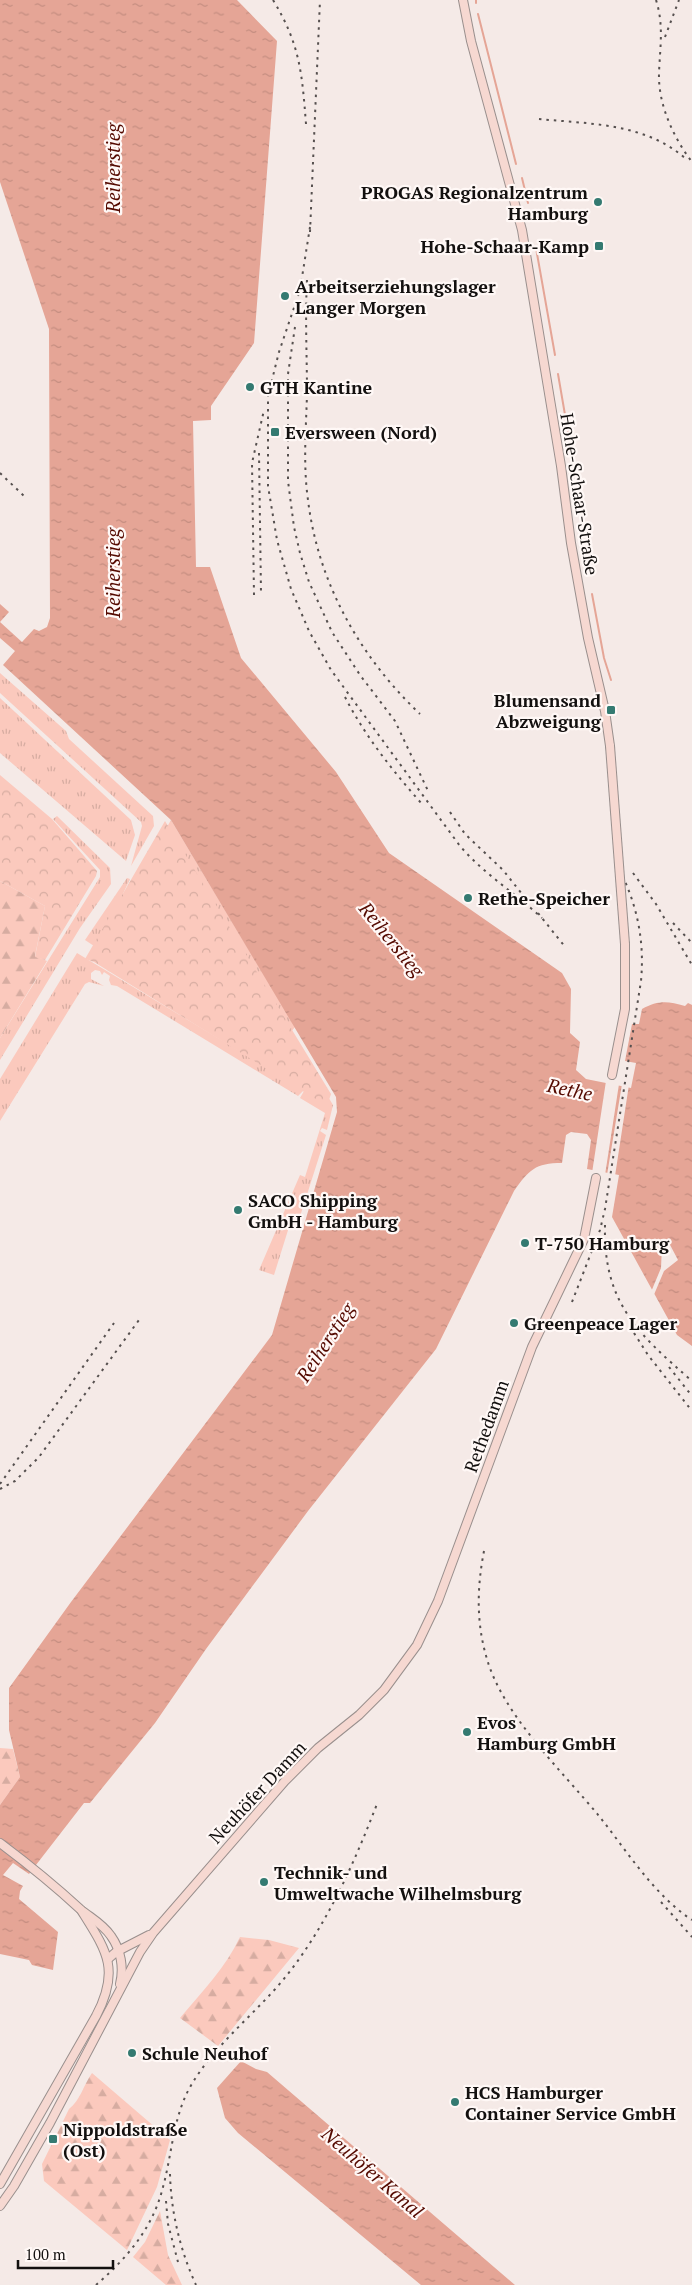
<svg xmlns="http://www.w3.org/2000/svg" width="692" height="2285" viewBox="0 0 692 2285" font-family="'PT Serif',serif">
	<style>
		.grass { fill: url(#grass-tufts) }
		.forest { fill: url(#forest-firs) }
		.park { fill: url(#park-crowns) }
		.water { fill: url(#water-ripples) }
		.pier { fill: #f5eae7 }
		.lines { fill: none; stroke-linecap: round; stroke-linejoin: round }
		.stream { stroke: #e5a596; stroke-width: 2 }
		.secondary-casing { stroke: #998f8d; stroke-width: 10 }
		.secondary { stroke: #f6d8d1; stroke-width: 8 }
		.rail { stroke: #56504f; stroke-width: 2; stroke-dasharray: 2.5 5; stroke-linecap: butt }
		.secondary-bridge-casing { stroke: #998f8d; stroke-width: 10; stroke-linecap: butt }
		.secondary-bridge { stroke: #f6d8d1; stroke-width: 8 }
		.poi-dot { fill: #347a71; stroke: #fff8f6; stroke-width: 2 }
		.labels { text-anchor: middle; dominant-baseline: central; stroke-width: 4.5; stroke-linejoin: round; paint-order: stroke }
		.poi-label { font-size: 18px; font-weight: bold; fill: #13100f; stroke: #fff8f6; text-anchor: start }
		.street-label { font-size: 18px; fill: #13100f; stroke: #fff8f6 }
		.water-label { font-size: 19px; font-style: italic; fill: #550a00; stroke: #fff8f6 }
	</style>
	<defs>
		<pattern id="grass-tufts" width="24" height="20" patternUnits="userSpaceOnUse" patternTransform="scale(1.25)"><rect width="24" height="20" fill="#fbc9bd"/><path d="M3 7l-1-3M5 7V3M7 7l1-3M15 17l-1-3M17 17v-4M19 17l1-3" fill="none" stroke="#d6aca1"/></pattern>
		<pattern id="forest-firs" width="22" height="20" patternUnits="userSpaceOnUse" patternTransform="scale(1.25)"><rect width="22" height="20" fill="#fbc9bd"/><path d="M5 1l3.5 6h-7zM16 11l3.5 6h-7z" fill="#d6aca1"/></pattern>
		<pattern id="park-crowns" width="20" height="18" patternUnits="userSpaceOnUse" patternTransform="scale(1.25)"><rect width="20" height="18" fill="#fbc9bd"/><path d="M2 6a3 3 0 1 1 6 0M12 15a3 3 0 1 1 6 0" fill="none" stroke="#d6aca1"/></pattern>
		<pattern id="water-ripples" width="26" height="14" patternUnits="userSpaceOnUse" patternTransform="scale(1.25)"><rect width="26" height="14" fill="#e5a596"/><path d="M2 4q2-2 4 0t4 0M15 11q2-2 4 0t4 0" fill="none" stroke="#c48d80"/></pattern>
	</defs>
	<rect width="100%" height="100%" fill="#f5eae7"/>
	<g class="grass">
		<polygon points="0,673 66,731 69,739 153,816 154,826 131,866 142,826 141,822 0,693"/>
		<polygon points="0,698 131,820 135,835 126,861 0,753"/>
		<polygon points="57,816 110,868 111,884 80,928 0,1060 0,1038 100,877 100,870 53,819"/>
		<polygon points="171,820 295,1027 290,1033 333,1105 327,1130 322,1128 320,1131 326,1135 296,1229 289,1227 274,1275 259,1270 300,1175 305,1177 325,1113 300,1098 304,1091 160,839"/>
		<polygon points="127,878 130,879 97,948 85,940"/>
		<polygon points="77,953 304,1090 298,1096 117,986 111,985 109,980 110,976 104,972 102,975 100,971 95,970 91,973 91,979 104,986 89,982 85,984 0,1121 0,1079"/>
	</g>
	<g class="forest">
		<polygon points="0,881 45,906 35,956 47,961 0,1038"/>
		<polygon points="0,1748 13,1749 20,1777 0,1805"/>
		<path d="M240 1937 269 1940 299 1948 218 2046 180 2018C202 1992 226 1967 240 1937Z"/>
		<path d="M92 2073 170 2140 157 2187 127 2250 44 2181 42 2164 69 2109C80 2101 84 2084 92 2073Z"/>
		<polygon points="160,2211 168,2255 182,2285 166,2285 133,2257 145,2242"/>
	</g>
	<g class="park">
		<polygon points="0,775 52,819 97,871 96,876 45,960 35,957 45,906 0,881"/>
		<polygon points="165,821 331,1094 327,1106 94,962 85,959"/>
	</g>
	<g class="water">
		<path d="M0 0H237L277 41 254 343 211 406V420L193 421 196 567H210L241 658 336 772 389 853 562 973 571 989 570 1033 580 1042 576 1070 586 1079 631 1088 636 1063 625 1061 632 1024H639L642 1009C658 1000 668 1001 685 1006L688 1003 692 1005V1346L677 1335 612 1217 619 1175 587 1169 591 1140 587 1134 571 1132 566 1135 562 1163C535 1163 529 1170 514 1191L436 1349 308 1511 206 1649 155 1723 90 1803H84L29 1874 13 1863 3 1875 23 1886 20 1891 19 1899 58 1932 53 1970 32 1965 29 1960 0 1954V1805L20 1777 9 1730V1688L71 1602 272 1335 337 1112 336 1097 171 820 3 665 15 651 0 638V604L9 612 0 622 22 642 34 629 39 631 47 627 50 618 49 329 0 182Z"/>
		<polygon points="241,2061 256,2069 267,2072 515,2285 421,2285 238,2133 225,2118 217,2088"/>
	</g>
	<g class="pier">
		<polygon points="630,1078 615,1176 607,1175 622,1084 629,1086"/>
		<polygon points="606,1081 619,1084 605,1175 592,1173"/>
		<polygon points="668,1241 678,1260 664,1271 653,1297 651,1292 661,1268 662,1245"/>
	</g>
	<g class="lines">
		<g class="stream">
			<polyline points="476,0 476,3"/>
			<polyline points="478,14 516,164"/>
			<polyline points="522,178 528,203"/>
			<polyline points="536,248 555,355"/>
			<polyline points="558,374 586,537"/>
			<polyline points="592,594 604,658 611,680"/>
		</g>
		<g class="secondary-casing">
			<g id="secondary">
				<polyline points="463,0 471,41 522,230 561,466 571,543 588,638 605,711 610,746"/>
				<polyline points="612,1075 625,1009 625,944"/>
				<path d="M0 1843C28 1864 54 1885 80 1909 91 1918 103 1924 111 1936 121 1950 124 1968 120 1984"/>
				<polyline points="108,1959 116,1952 149,1935"/>
				<path d="M0 2184 96 2016C121 1969 106 1950 81 1910"/>
				<polyline points="0,2206 14,2186 50,2123 140,1952 153,1933 285,1781 318,1748 359,1715 384,1690 417,1645 438,1601 532,1347 584,1239 596,1178"/>
			</g>
		</g>
		<use href="#secondary" class="secondary"/>
		<g class="rail">
			<path d="M273 0C300 44 302 73 306 124"/>
			<path d="M656 0C664 25 660 47 659 73 658 104 673 137 692 162"/>
			<polyline points="665,37 679,0"/>
			<path d="M539 119C590 124 647 123 687 160"/>
			<path d="M310 227 300 290 279 352 268 396V486L277 540 291 589 309 631 331 670 460 846C484 874 515 893 542 918"/>
			<polyline points="310,232 320,0"/>
			<path d="M307 280C305 318 307 356 307 394 306 429 303 465 308 500 318 583 360 657 420 714"/>
			<polyline points="295,327 288,374 288,481 294,527 300,553 309,582 332,632 360,675 395,721 429,793"/>
			<polyline points="259,453 261,593"/>
			<polyline points="0,473 24,496"/>
			<polyline points="254,595 252,463 264,410"/>
			<path d="M345 697C365 736 392 770 422 804"/>
			<polyline points="450,812 465,834 503,870 522,894"/>
			<polyline points="633,873 656,904 692,965"/>
			<polyline points="538,913 566,948"/>
			<polyline points="673,923 692,943"/>
			<path d="M605 1225C603 1302 637 1333 692 1381"/>
			<path d="M572 1302 600 1230 605 1209 641 981C645 938 636 900 616 863"/>
			<polyline points="634,1333 648,1355 692,1411"/>
			<polyline points="669,1367 692,1396"/>
			<polyline points="0,1484 114,1323"/>
			<polyline points="0,1489 15,1481 39,1457 139,1320"/>
			<path d="M484 1551C477 1587 476 1623 487 1659 503 1715 562 1771 599 1816 627 1851 654 1895 692 1920"/>
			<polyline points="661,1902 692,1937"/>
			<path d="M170 2174C171 2212 180 2250 196 2285"/>
			<polyline points="166,2201 168,2224 178,2262"/>
			<path d="M96 2285C127 2258 153 2228 163 2187 172 2154 173 2119 189 2089 212 2047 253 2016 283 1980 325 1929 353 1866 377 1804"/>
		</g>
		<g class="secondary-bridge-casing">
			<polyline id="secondary-bridge" points="610,746 625,944"/>
		</g>
		<use href="#secondary-bridge" class="secondary-bridge"/>
	</g>
	<g class="poi-dot">
		<circle cx="598" cy="202" r="5"/>
		<rect x="594" y="241" width="10" height="10" rx="2.5"/>
		<circle cx="285" cy="296" r="5"/>
		<circle cx="250" cy="387" r="5"/>
		<rect x="270" y="427" width="10" height="10" rx="2.5"/>
		<rect x="606" y="705" width="10" height="10" rx="2.5"/>
		<circle cx="468" cy="898" r="5"/>
		<circle cx="238" cy="1210" r="5"/>
		<circle cx="525" cy="1243" r="5"/>
		<circle cx="514" cy="1323" r="5"/>
		<circle cx="467" cy="1732" r="5"/>
		<circle cx="264" cy="1882" r="5"/>
		<circle cx="132" cy="2053" r="5"/>
		<circle cx="455" cy="2102" r="5"/>
		<rect x="48" y="2134" width="10" height="10" rx="2.5"/>
	</g>
	<g class="labels">
		<g class="poi-label">
			<text x="588" y="192" text-anchor="end">PROGAS Regionalzentrum<tspan x="588" dy="21">Hamburg</tspan></text>
			<text x="589" y="246" text-anchor="end">Hohe-Schaar-Kamp</text>
			<text x="295" y="286">Arbeitserziehungslager<tspan x="295" dy="21">Langer Morgen</tspan></text>
			<text x="260" y="387">GTH Kantine</text>
			<text x="285" y="432">Eversween (Nord)</text>
			<text x="601" y="700" text-anchor="end">Blumensand<tspan x="601" dy="21">Abzweigung</tspan></text>
			<text x="478" y="898">Rethe-Speicher</text>
			<text x="248" y="1200">SACO Shipping<tspan x="248" dy="21">GmbH - Hamburg</tspan></text>
			<text x="535" y="1243">T-750 Hamburg</text>
			<text x="524" y="1323">Greenpeace Lager</text>
			<text x="477" y="1722">Evos<tspan x="477" dy="21">Hamburg GmbH</tspan></text>
			<text x="274" y="1872">Technik- und<tspan x="274" dy="21">Umweltwache Wilhelmsburg</tspan></text>
			<text x="142" y="2053">Schule Neuhof</text>
			<text x="465" y="2092">HCS Hamburger<tspan x="465" dy="21">Container Service GmbH</tspan></text>
			<text x="63" y="2129">Nippoldstraße<tspan x="63" dy="21">(Ost)</tspan></text>
		</g>
		<g class="street-label">
			<text transform="translate(580 494) rotate(81)">Hohe-Schaar-Straße</text>
			<text transform="translate(486 1426) rotate(-70)">Rethedamm</text>
			<text transform="translate(257 1792) rotate(-47)">Neuhöfer Damm</text>
		</g>
		<g class="water-label">
			<text transform="translate(112 168) rotate(-90)">Reiherstieg</text>
			<text transform="translate(112 573) rotate(-90)">Reiherstieg</text>
			<text transform="translate(392 939) rotate(51)">Reiherstieg</text>
			<text transform="translate(570 1089) rotate(12)">Rethe</text>
			<text transform="translate(325 1342) rotate(-57)">Reiherstieg</text>
			<text transform="translate(373 2172) rotate(41)">Neuhöfer Kanal</text>
		</g>
	</g>
	<path d="M18 2260v8h95v-8" fill="none" stroke="#13100f" stroke-width="2.5"/>
	<text x="25" y="2260" font-size="15" fill="#13100f" stroke="#fff8f6" stroke-width="4" paint-order="stroke">100 m</text>
</svg>
